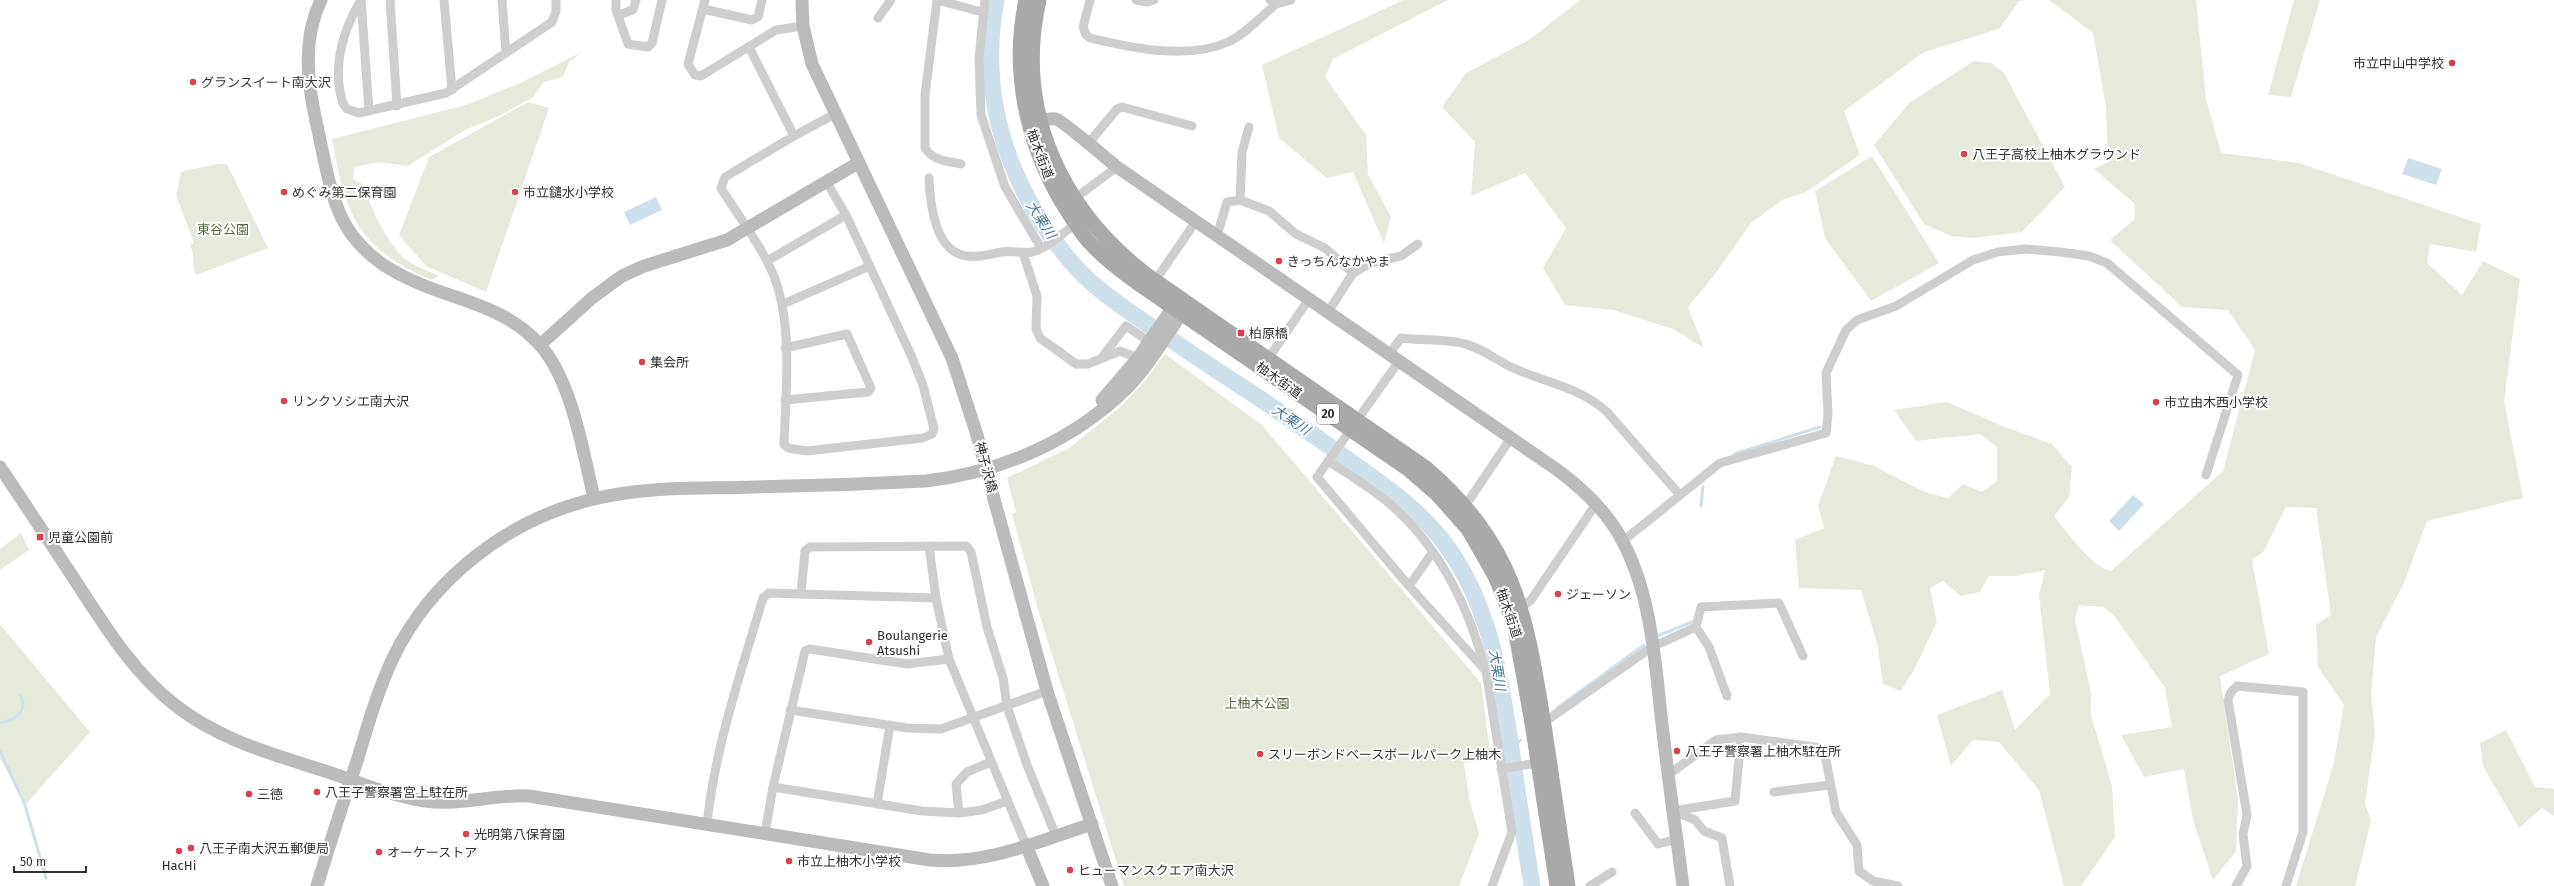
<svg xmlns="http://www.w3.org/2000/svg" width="2554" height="886" viewBox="0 0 2554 886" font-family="'Fira Sans','Noto Sans JP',sans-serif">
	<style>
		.green { fill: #e5eadd }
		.water { fill: #cee1eb }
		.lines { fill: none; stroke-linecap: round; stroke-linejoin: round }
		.stream { stroke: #cee1eb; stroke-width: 3 }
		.river { stroke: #cee1eb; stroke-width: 17 }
		.street { stroke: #cecece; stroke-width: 9 }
		.secondary { stroke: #bbb; stroke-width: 13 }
		.primary { stroke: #a9a9a9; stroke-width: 15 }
		.secondary-bridge { stroke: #bbb; stroke-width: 13 }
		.poi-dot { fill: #dd3e52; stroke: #fff; stroke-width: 1.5 }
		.labels { text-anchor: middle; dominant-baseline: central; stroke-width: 4; stroke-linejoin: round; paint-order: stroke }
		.shield { fill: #fff; stroke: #6f6f6f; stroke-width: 1 }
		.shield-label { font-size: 12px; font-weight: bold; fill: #313131 }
		.poi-label { font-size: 13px; fill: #313131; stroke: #fff; text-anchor: start }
		.street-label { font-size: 13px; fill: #313131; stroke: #fff }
		.park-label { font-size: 13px; fill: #566b40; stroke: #fff }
		.water-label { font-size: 14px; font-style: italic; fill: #427690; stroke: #fff }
	</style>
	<rect width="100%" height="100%" fill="#fff"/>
	<g class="green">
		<polygon points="1404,0 1448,0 1333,59 1325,77 1366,135 1368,174 1391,217 1384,244 1353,172 1327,178 1279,138 1262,65"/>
		<polygon points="1580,0 2026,0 2019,1 1999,29 1924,52 1844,111 1860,155 1806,192 1782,200 1751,223 1716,273 1688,307 1704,348 1673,329 1613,310 1565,305 1543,268 1566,228 1525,173 1471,196 1475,142 1442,107 1466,73 1529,40"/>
		<path d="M2049 0H2196L2206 99 2221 153 2299 163 2481 224 2476 252 2430 244 2427 263 2462 295 2483 261 2520 279 2504 401 2523 498 2427 521 2403 585 2376 637 2371 694 2375 733 2365 803 2371 821 2355 886H2296L2333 766 2344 705 2318 667 2316 625 2331 615 2316 508 2286 507 2264 551 2252 560 2269 654 2220 676 2238 800 2236 851 2213 880 2193 820 2184 769 2144 777 2121 735 2172 727 2165 688 2116 618 2104 607 2079 605 2075 619 2091 693V715L2112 786 2115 837 2081 886H2064L2039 790 1999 742 1973 740 1951 766 1937 715 2002 690 2015 730 2050 694 2039 595 2045 570 2016 576H1989L1980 592 1961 596 1943 581 1930 588 1937 622 1914 670 1901 691 1883 684 1877 643 1861 590 1799 588 1795 540 1824 528 1818 506 1836 456 1874 466 1924 492 1948 498 1963 484 1982 492 1997 481V447L1980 434 1916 441 1894 410 1947 402 2005 427 2052 444 2072 467 2069 497 2054 516C2066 531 2093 568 2111 571L2223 471 2255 350 2228 310 2182 307 2110 240 2135 219V204L2094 169 2108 162 2106 107 2093 33Z"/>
		<polygon points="2294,0 2320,0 2291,97 2268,95"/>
		<path d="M584 51 569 62 563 77 544 82 532 98 499 116 465 130 408 166 379 162 355 167 353 179 364 185C369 206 390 249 408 261 417 267 429 271 439 276L431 280C356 247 346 215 332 139L466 105 520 83Z"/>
		<polygon points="1974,61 1991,63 2004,73 2065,187 2022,232 1974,238 1951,236 1924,224 1874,145 1909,103"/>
		<polygon points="528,102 549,108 486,292 426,266 399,235 429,157"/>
		<polygon points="1872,156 1939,263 1871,301 1825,238 1815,191"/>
		<path d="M217 164H227L268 248 196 275C192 265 195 256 190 245L194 243 176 195 181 172Z"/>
		<polygon points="1165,354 1262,425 1481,683 1491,760 1464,763 1469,798 1479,834 1459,886 1124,886 1039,613 1012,514 1016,512 1007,478 1069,448 1119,408 1144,382"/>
		<polygon points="21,533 29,550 0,570 0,549"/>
		<polygon points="0,624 90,732 26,804 0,759"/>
		<polygon points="2506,730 2535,787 2554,789 2554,816 2542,808 2519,828 2483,766 2480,743"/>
	</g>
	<g class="water">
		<polygon points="2408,158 2442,169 2436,185 2402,174"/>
		<polygon points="656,197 662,210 630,225 624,212"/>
		<polygon points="2133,495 2144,504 2119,531 2109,521"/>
	</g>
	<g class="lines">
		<g class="stream">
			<polyline points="1734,454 1820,427"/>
			<polyline points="1701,506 1703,486"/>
			<polyline points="1657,636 1692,622"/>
			<polyline points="1557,708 1644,645"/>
			<path d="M0 723C15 720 29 711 20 695"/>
			<polyline points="1511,749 1521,740"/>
			<polyline points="0,751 25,805 46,878"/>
		</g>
		<path class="river" d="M996 0C981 80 999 155 1042 223 1056 244 1072 266 1092 283 1117 305 1146 323 1173 341 1230 380 1289 416 1344 457 1382 484 1421 510 1448 548 1491 609 1500 677 1511 748 1517 794 1525 840 1532 886"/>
		<g class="street">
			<path d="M361 0C342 32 332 68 343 104L347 109 359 113 446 93 552 22 556 11V0"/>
			<polyline points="361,0 369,111"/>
			<polyline points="390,0 397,106"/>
			<polyline points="444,0 452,90"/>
			<polyline points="502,0 506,53"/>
			<polyline points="616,0 616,10 628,44 648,47 652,43 662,0"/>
			<polyline points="705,0 688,64 695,75 701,76 776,30 803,26"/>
			<path d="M937 0 925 95V148C933 161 947 161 961 164"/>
			<polyline points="937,0 982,12"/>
			<polyline points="985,0 979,58 981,115 1005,187 1041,248"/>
			<path d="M1090 0 1083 27 1086 35 1090 38C1131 48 1188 60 1228 42 1245 34 1261 17 1276 4"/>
			<polyline points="1136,0 1147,2 1154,0"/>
			<polyline points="1270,0 1276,4 1291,0"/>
			<polyline points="703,9 752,20 758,17 762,0"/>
			<polyline points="618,15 633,10 636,0"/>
			<polyline points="878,18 891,0"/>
			<path d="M749 47 794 136 725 177 721 188C736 212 754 236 767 261 795 313 786 386 784 444L788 448 807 451 923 438 932 434 934 429 923 385 911 355 846 215 826 181"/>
			<polyline points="794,136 835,114"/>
			<polyline points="1087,145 1117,109 1122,107 1192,126"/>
			<path d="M929 178C930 202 934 247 962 255 974 259 990 254 1002 252 1012 250 1022 254 1032 252 1047 249 1063 232 1076 224"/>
			<polyline points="1074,199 1117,167"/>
			<polyline points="1240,200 1242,152 1249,127"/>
			<polyline points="1217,236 1227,202 1240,200 1269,211 1296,234 1325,248 1353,273"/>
			<polyline points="1023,253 1037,296 1036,329 1040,338 1076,364 1088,364 1120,351 1138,358"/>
			<polyline points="767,261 846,215"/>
			<polyline points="1155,281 1196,221"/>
			<polyline points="783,304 870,266"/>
			<polyline points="1328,312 1353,273 1370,263 1401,256 1418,244"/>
			<polyline points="785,348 847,334 871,388 868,392 785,400"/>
			<path d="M1389 354 1401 338C1422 341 1446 338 1465 344 1482 348 1496 360 1511 367 1545 383 1578 386 1607 412L1679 494"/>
			<polyline points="1103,356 1126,326 1150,342"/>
			<polyline points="1268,359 1309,299"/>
			<polyline points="1399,361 1317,477 1409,586 1486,671 1512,832 1492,886"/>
			<path d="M1328 461C1347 473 1366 485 1384 499 1437 542 1468 604 1485 669"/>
			<polyline points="1465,506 1511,438"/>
			<polyline points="1623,541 1720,463 1826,433 1828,414 1826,373 1846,330 1857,320 1896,306 1973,260 1998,252 2025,249 2060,252 2089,256 2107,263 2238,375 2206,475"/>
			<polyline points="929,546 936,598 949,659 1026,845"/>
			<polyline points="1409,586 1432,553"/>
			<polyline points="801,594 936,598"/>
			<polyline points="1522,607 1531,600 1596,504"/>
			<polyline points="1696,627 1701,607 1779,603 1803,656"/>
			<polyline points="949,659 907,664 810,649 805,651 773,787 922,811 959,813 982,810 1007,801"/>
			<polyline points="790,710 907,728 941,729 1047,691"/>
			<polyline points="1543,723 1652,647 1696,627 1709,647 1727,696"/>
			<polyline points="1501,769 1542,762"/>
			<polyline points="1668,775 1716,740 1741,737 1815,747 1824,750 1836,812 1857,845 1859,871 1873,881 1898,886"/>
			<polyline points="1774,792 1830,785"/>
			<polyline points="877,804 890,725"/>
			<polyline points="1673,811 1735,801 1741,737"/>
			<polyline points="1674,811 1695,820 1704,831 1722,838 1730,886"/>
			<polyline points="959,813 956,784 967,772 991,762"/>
			<polyline points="1635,813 1658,844 1677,839"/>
			<path d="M707 824C715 747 741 672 763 598L769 593 801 594 805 551 810 547 966 546 971 552 987 627 1003 678 1007 706 1027 765 1056 836"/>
			<polyline points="765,833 773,787"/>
			<polyline points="1590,886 1612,872"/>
			<polyline points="2236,886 2247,866 2243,834 2247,815 2228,700 2231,692 2237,686 2303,692 2303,832 2286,886"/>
		</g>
		<g class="secondary">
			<path d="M321 0C301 42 308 87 318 130 323 154 327 178 335 201 353 258 403 280 456 297 488 308 517 319 540 345 572 381 583 452 594 498"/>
			<polyline points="802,0 803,26 812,64 952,358 977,435"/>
			<path d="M1031 123C1039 121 1048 118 1056 119 1063 121 1107 159 1117 167L1556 469C1582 488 1608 512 1623 542 1652 597 1655 663 1662 724 1668 778 1676 832 1683 886"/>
			<polyline points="540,345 592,298 622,276 644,266 727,240 858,163"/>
			<polyline points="1102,400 1138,358 1173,307 1182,302"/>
			<path d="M0 467C23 501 46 536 69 571 100 618 130 670 175 705 218 739 271 754 322 770 356 781 390 796 425 801 460 806 495 794 529 796L930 860C987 865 1039 841 1092 824"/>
			<polyline points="994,499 1047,691 1112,886"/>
			<polyline points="1026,845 1043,886"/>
			<path d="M317 886C330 843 344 800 358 758 368 724 378 690 393 658 431 579 508 519 594 499 645 486 700 489 753 487 811 486 868 484 926 481 999 473 1073 441 1126 389 1148 367 1164 339 1182 313L1184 304"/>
		</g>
		<g class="primary">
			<path d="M1026 0C1011 70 1026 140 1061 201 1070 215 1079 231 1090 243 1105 259 1122 272 1139 284L1408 469 1437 494 1468 529 1495 576 1514 623 1532 723 1557 886"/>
			<path d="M1039 0C1014 112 1062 212 1151 278L1426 468C1516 546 1526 614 1544 725 1552 778 1560 832 1568 886"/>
		</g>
		<polyline class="secondary-bridge" points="977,435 994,499"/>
	</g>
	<g class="poi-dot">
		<circle cx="2452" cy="63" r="4"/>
		<circle cx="193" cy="82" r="4"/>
		<circle cx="1964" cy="154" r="4"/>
		<circle cx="284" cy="192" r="4"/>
		<circle cx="515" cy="192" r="4"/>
		<circle cx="1279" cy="261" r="4"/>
		<rect x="1237" y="329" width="8" height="8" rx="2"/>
		<circle cx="642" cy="362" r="4"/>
		<circle cx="284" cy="401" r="4"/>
		<circle cx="2156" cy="402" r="4"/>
		<rect x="36" y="533" width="8" height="8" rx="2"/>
		<circle cx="1558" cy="594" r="4"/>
		<circle cx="869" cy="642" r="4"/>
		<circle cx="1677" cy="751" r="4"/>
		<circle cx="1260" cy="754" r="4"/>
		<circle cx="317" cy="792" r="4"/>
		<circle cx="249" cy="794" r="4"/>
		<circle cx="466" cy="834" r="4"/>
		<circle cx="191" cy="848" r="4"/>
		<circle cx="179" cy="851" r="4"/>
		<circle cx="379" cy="852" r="4"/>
		<circle cx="789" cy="861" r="4"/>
		<circle cx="1070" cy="870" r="4"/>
	</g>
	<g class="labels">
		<rect class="shield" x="1317" y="404" width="22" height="20" rx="3"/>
		<g class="shield-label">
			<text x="1328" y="414">20</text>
		</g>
		<g class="poi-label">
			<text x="2444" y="63" text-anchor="end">市立中山中学校</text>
			<text x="201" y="82">グランスイート南大沢</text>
			<text x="1972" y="154">八王子高校上柚木グラウンド</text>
			<text x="292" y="192">めぐみ第二保育園</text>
			<text x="523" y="192">市立鑓水小学校</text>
			<text x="1287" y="261">きっちんなかやま</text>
			<text x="1249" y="333">柏原橋</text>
			<text x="650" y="362">集会所</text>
			<text x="292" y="401">リンクソシエ南大沢</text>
			<text x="2164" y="402">市立由木西小学校</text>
			<text x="48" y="537">児童公園前</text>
			<text x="1566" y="594">ジェーソン</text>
			<text x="877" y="635">Boulangerie<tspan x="877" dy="15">Atsushi</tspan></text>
			<text x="1685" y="751">八王子警察署上柚木駐在所</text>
			<text x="1268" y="754">スリーボンドベースボールパーク上柚木</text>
			<text x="325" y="792">八王子警察署宮上駐在所</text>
			<text x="257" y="794">三徳</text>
			<text x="474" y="834">光明第八保育園</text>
			<text x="199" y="848">八王子南大沢五郵便局</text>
			<text x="387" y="852">オーケーストア</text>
			<text x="797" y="861">市立上柚木小学校</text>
			<text x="179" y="865" text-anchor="middle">HacHi</text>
			<text x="1078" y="870">ヒューマンスクエア南大沢</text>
		</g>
		<g class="street-label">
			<text transform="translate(1040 154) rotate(69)">柚木街道</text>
			<text transform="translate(1279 380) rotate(35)">柚木街道</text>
			<text transform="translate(986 467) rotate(75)">神子沢橋</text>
			<text transform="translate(1509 613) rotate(71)">柚木街道</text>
		</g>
		<g class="park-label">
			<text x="223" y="229">東谷公園</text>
			<text x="1257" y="703">上柚木公園</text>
		</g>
		<g class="water-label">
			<text transform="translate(1041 220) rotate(57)">大栗川</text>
			<text transform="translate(1291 420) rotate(34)">大栗川</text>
			<text transform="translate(1497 670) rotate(81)">大栗川</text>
		</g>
	</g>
	<path d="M14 866v6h72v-6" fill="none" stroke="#313131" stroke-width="2"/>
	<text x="20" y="866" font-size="12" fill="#313131" stroke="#ffffff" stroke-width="3" paint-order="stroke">50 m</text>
</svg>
